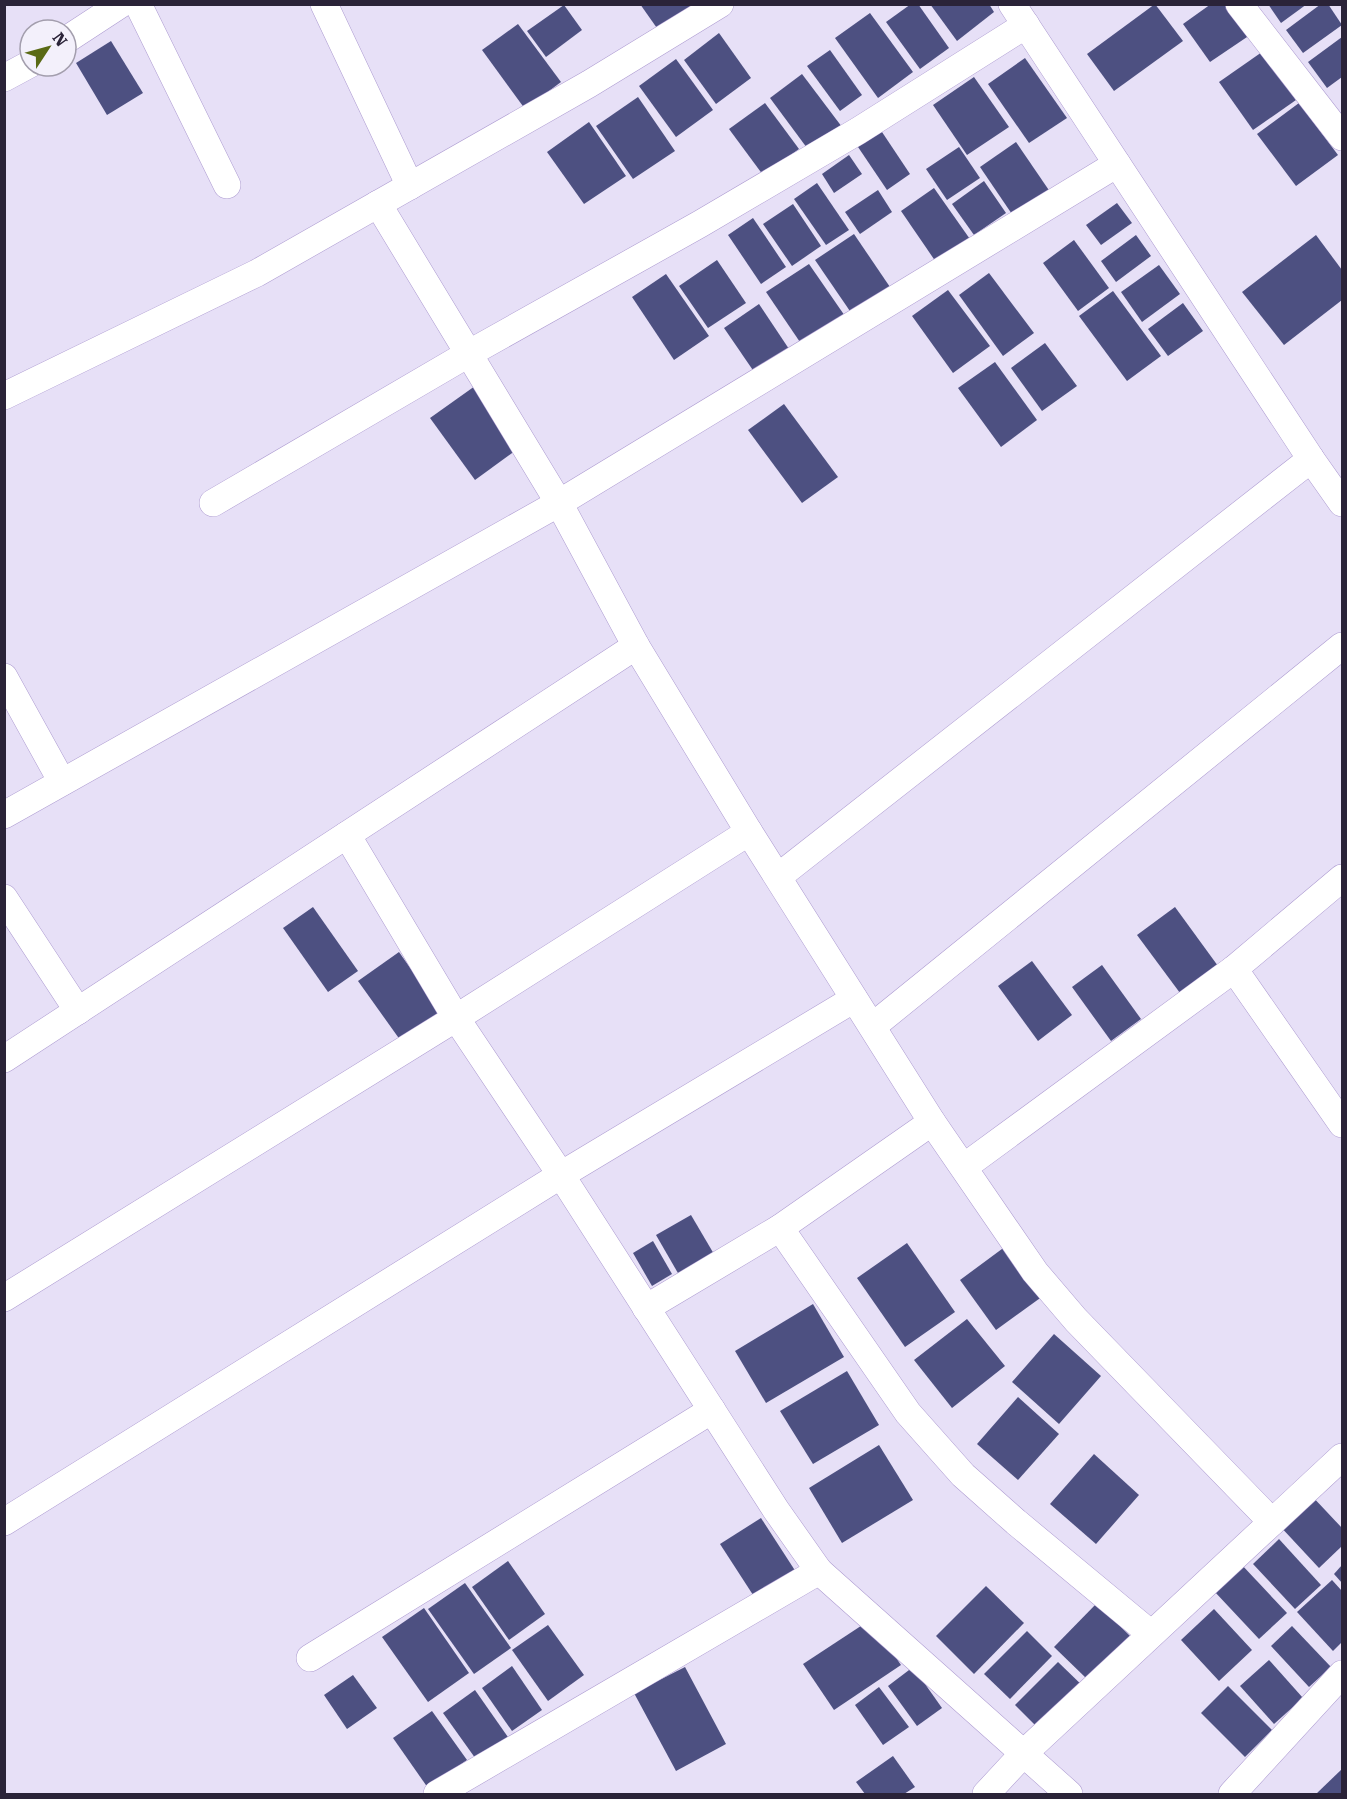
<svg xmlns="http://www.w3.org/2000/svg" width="1347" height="1799" viewBox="0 0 1347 1799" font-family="'Roboto Serif',serif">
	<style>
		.building { fill: #4d5081 }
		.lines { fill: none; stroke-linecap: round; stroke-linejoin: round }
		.street-casing { stroke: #ad9bd1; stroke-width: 28 }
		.street { stroke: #fff; stroke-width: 27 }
	</style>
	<rect width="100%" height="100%" fill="#e7e0f7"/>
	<g class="building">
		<polygon points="640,4 695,4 659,31"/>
		<polygon points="911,4 918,4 949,48 920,69 886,22"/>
		<polygon points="930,4 989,4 994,12 957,41"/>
		<polygon points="1155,4 1183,41 1114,91 1087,54"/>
		<polygon points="1211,4 1229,4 1250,35 1210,62 1183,24"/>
		<polygon points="1268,4 1307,4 1281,23"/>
		<polygon points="1321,4 1328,4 1342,25 1303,53 1286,30"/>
		<polygon points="564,5 582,30 546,57 527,31"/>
		<polygon points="870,13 913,72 878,98 835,38"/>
		<polygon points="518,24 561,82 525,109 482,50"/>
		<polygon points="719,33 751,78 716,104 684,60"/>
		<polygon points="1342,37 1342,77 1327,88 1308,62"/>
		<polygon points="111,41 143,93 107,115 76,63"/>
		<polygon points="830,50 862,95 840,111 807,66"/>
		<polygon points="1262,52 1296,100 1253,130 1219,82"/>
		<polygon points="1025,58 1067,118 1029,143 988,84"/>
		<polygon points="676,59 713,110 676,137 639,86"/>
		<polygon points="802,74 842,127 810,152 770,98"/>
		<polygon points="974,77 1009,127 967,155 933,105"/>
		<polygon points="638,97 675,151 633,179 596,126"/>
		<polygon points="765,103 799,149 763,175 729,129"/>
		<polygon points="1299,103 1338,155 1296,186 1257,134"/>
		<polygon points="589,122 626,176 584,204 547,152"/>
		<polygon points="880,129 910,174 887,190 856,144"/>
		<polygon points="1016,142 1057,202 1020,226 980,167"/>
		<polygon points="959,147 980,178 947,200 926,169"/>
		<polygon points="849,155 862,174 834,193 822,174"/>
		<polygon points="984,181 1006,213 974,235 952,204"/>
		<polygon points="817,183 849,230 826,245 794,199"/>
		<polygon points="934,188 972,242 938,265 901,211"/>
		<polygon points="878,190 892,212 860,234 845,212"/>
		<polygon points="1117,203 1132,223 1101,245 1086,225"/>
		<polygon points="793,204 821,246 792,266 763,224"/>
		<polygon points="753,218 786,267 761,284 728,235"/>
		<polygon points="854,234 892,290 854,317 815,260"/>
		<polygon points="1136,235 1151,256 1116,282 1101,261"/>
		<polygon points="1316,235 1342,270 1342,300 1284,345 1242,292"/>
		<polygon points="1074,240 1109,288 1078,311 1043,263"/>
		<polygon points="717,260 746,303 708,328 679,286"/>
		<polygon points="809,264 847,319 804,348 766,292"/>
		<polygon points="1159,265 1180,294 1142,322 1121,292"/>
		<polygon points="989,273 1034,333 1003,356 959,295"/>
		<polygon points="666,274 709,336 674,360 632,297"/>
		<polygon points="948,290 990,346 953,373 912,316"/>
		<polygon points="1113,291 1161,356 1127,381 1079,316"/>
		<polygon points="1183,303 1203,331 1168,356 1148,329"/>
		<polygon points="759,304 793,355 759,379 724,328"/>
		<polygon points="1045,343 1077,386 1042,411 1011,368"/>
		<polygon points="995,362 1037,420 1001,447 958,388"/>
		<polygon points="475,386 519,448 475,480 430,418"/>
		<polygon points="784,404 838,477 802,503 748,430"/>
		<polygon points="313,907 358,971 328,992 283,928"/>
		<polygon points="1175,907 1218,966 1180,993 1137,935"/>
		<polygon points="399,952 444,1016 403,1044 358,981"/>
		<polygon points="1032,961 1072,1015 1038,1041 998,986"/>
		<polygon points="1102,965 1141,1019 1111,1041 1072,987"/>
		<polygon points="691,1215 721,1266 686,1287 656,1235"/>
		<polygon points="653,1241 672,1274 652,1286 633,1253"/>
		<polygon points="907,1243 955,1312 905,1347 857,1278"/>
		<polygon points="1006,1246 1043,1296 996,1330 960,1280"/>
		<polygon points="813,1304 844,1357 766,1403 735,1351"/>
		<polygon points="967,1319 1005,1366 952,1408 914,1360"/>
		<polygon points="1054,1334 1101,1376 1059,1424 1012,1382"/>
		<polygon points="847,1371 879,1425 813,1464 780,1411"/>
		<polygon points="1018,1397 1059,1434 1018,1480 977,1444"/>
		<polygon points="879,1445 913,1500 842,1543 809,1488"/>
		<polygon points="1094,1454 1139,1495 1096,1544 1050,1504"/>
		<polygon points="1310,1494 1342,1528 1342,1546 1319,1568 1278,1524"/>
		<polygon points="761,1518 796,1572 755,1598 720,1544"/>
		<polygon points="1279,1539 1321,1585 1295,1609 1253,1564"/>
		<polygon points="508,1561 545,1614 509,1640 472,1587"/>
		<polygon points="1241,1564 1287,1613 1259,1639 1214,1591"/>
		<polygon points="1342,1565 1342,1583 1334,1574"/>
		<polygon points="1332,1580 1342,1591 1342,1642 1333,1651 1297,1612"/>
		<polygon points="465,1583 511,1648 474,1674 428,1609"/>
		<polygon points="986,1586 1024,1623 974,1674 936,1636"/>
		<polygon points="1097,1603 1130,1636 1087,1679 1054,1647"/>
		<polygon points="424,1608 469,1673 428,1702 382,1637"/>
		<polygon points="1214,1609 1252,1650 1219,1681 1181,1640"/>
		<polygon points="870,1620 901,1665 834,1710 803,1664"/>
		<polygon points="548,1625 584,1675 548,1701 512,1650"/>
		<polygon points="1292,1626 1331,1667 1309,1687 1271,1646"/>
		<polygon points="1027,1631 1052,1656 1010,1699 984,1674"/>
		<polygon points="1269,1660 1303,1698 1274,1724 1240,1686"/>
		<polygon points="1058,1662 1088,1691 1045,1735 1015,1705"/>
		<polygon points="512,1666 542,1710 512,1731 482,1688"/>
		<polygon points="685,1667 726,1744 676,1771 634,1693"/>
		<polygon points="913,1667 942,1708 917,1726 888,1686"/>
		<polygon points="353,1675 377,1708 347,1729 324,1695"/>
		<polygon points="1228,1686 1272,1730 1245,1757 1201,1713"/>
		<polygon points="879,1687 909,1727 883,1745 855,1705"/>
		<polygon points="475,1690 510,1740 478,1762 443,1713"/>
		<polygon points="432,1711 467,1760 428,1788 393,1738"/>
		<polygon points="893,1756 915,1787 904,1794 865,1794 856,1782"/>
		<polygon points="1342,1769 1342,1794 1316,1794"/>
	</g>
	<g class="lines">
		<g class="street-casing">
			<g id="street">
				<polyline points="138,4 227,185"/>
				<polyline points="324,4 410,186"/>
				<polyline points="1012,4 1311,459 1342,503"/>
				<polyline points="1239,4 1342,137"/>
				<polyline points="66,40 121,4"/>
				<polyline points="4,78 30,64"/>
				<polyline points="378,204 559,503 636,646 749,832 932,1122 1035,1272 1076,1320 1272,1522"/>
				<polyline points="4,396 257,273 589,84 720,4"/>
				<polyline points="213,503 468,354 700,224 858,131 1026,25"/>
				<polyline points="4,677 62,782"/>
				<polyline points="4,815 559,503 1117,164"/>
				<polyline points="347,835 456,1018 561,1175 776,1510 819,1571 1069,1794"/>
				<polyline points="779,876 1311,459"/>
				<polyline points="4,898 78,1011"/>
				<polyline points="1234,969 1342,1124"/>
				<polyline points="873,1026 1342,646"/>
				<polyline points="4,1059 636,646"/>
				<polyline points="964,1167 1234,969 1342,878"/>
				<polyline points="780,1228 908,1413 963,1475 1016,1522 1151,1634"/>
				<polyline points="4,1298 456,1018 749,832"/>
				<polyline points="646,1308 780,1228 932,1122"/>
				<polyline points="4,1522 561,1175 854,999"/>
				<polyline points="310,1658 712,1410"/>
				<polyline points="437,1794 819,1571"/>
				<polyline points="986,1794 1024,1753 1342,1457"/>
				<polyline points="1232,1794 1342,1674"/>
			</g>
		</g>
		<use href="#street" class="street"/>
	</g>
	<rect width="1347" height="1799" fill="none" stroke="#2a2338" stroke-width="12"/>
	<g transform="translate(48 48) rotate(54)"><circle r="28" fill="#f3f0fb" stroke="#a39ead" stroke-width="1.5"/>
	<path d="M0-4.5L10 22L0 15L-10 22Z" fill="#5a6a15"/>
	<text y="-9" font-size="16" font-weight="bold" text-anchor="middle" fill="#2a2338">N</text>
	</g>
</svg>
